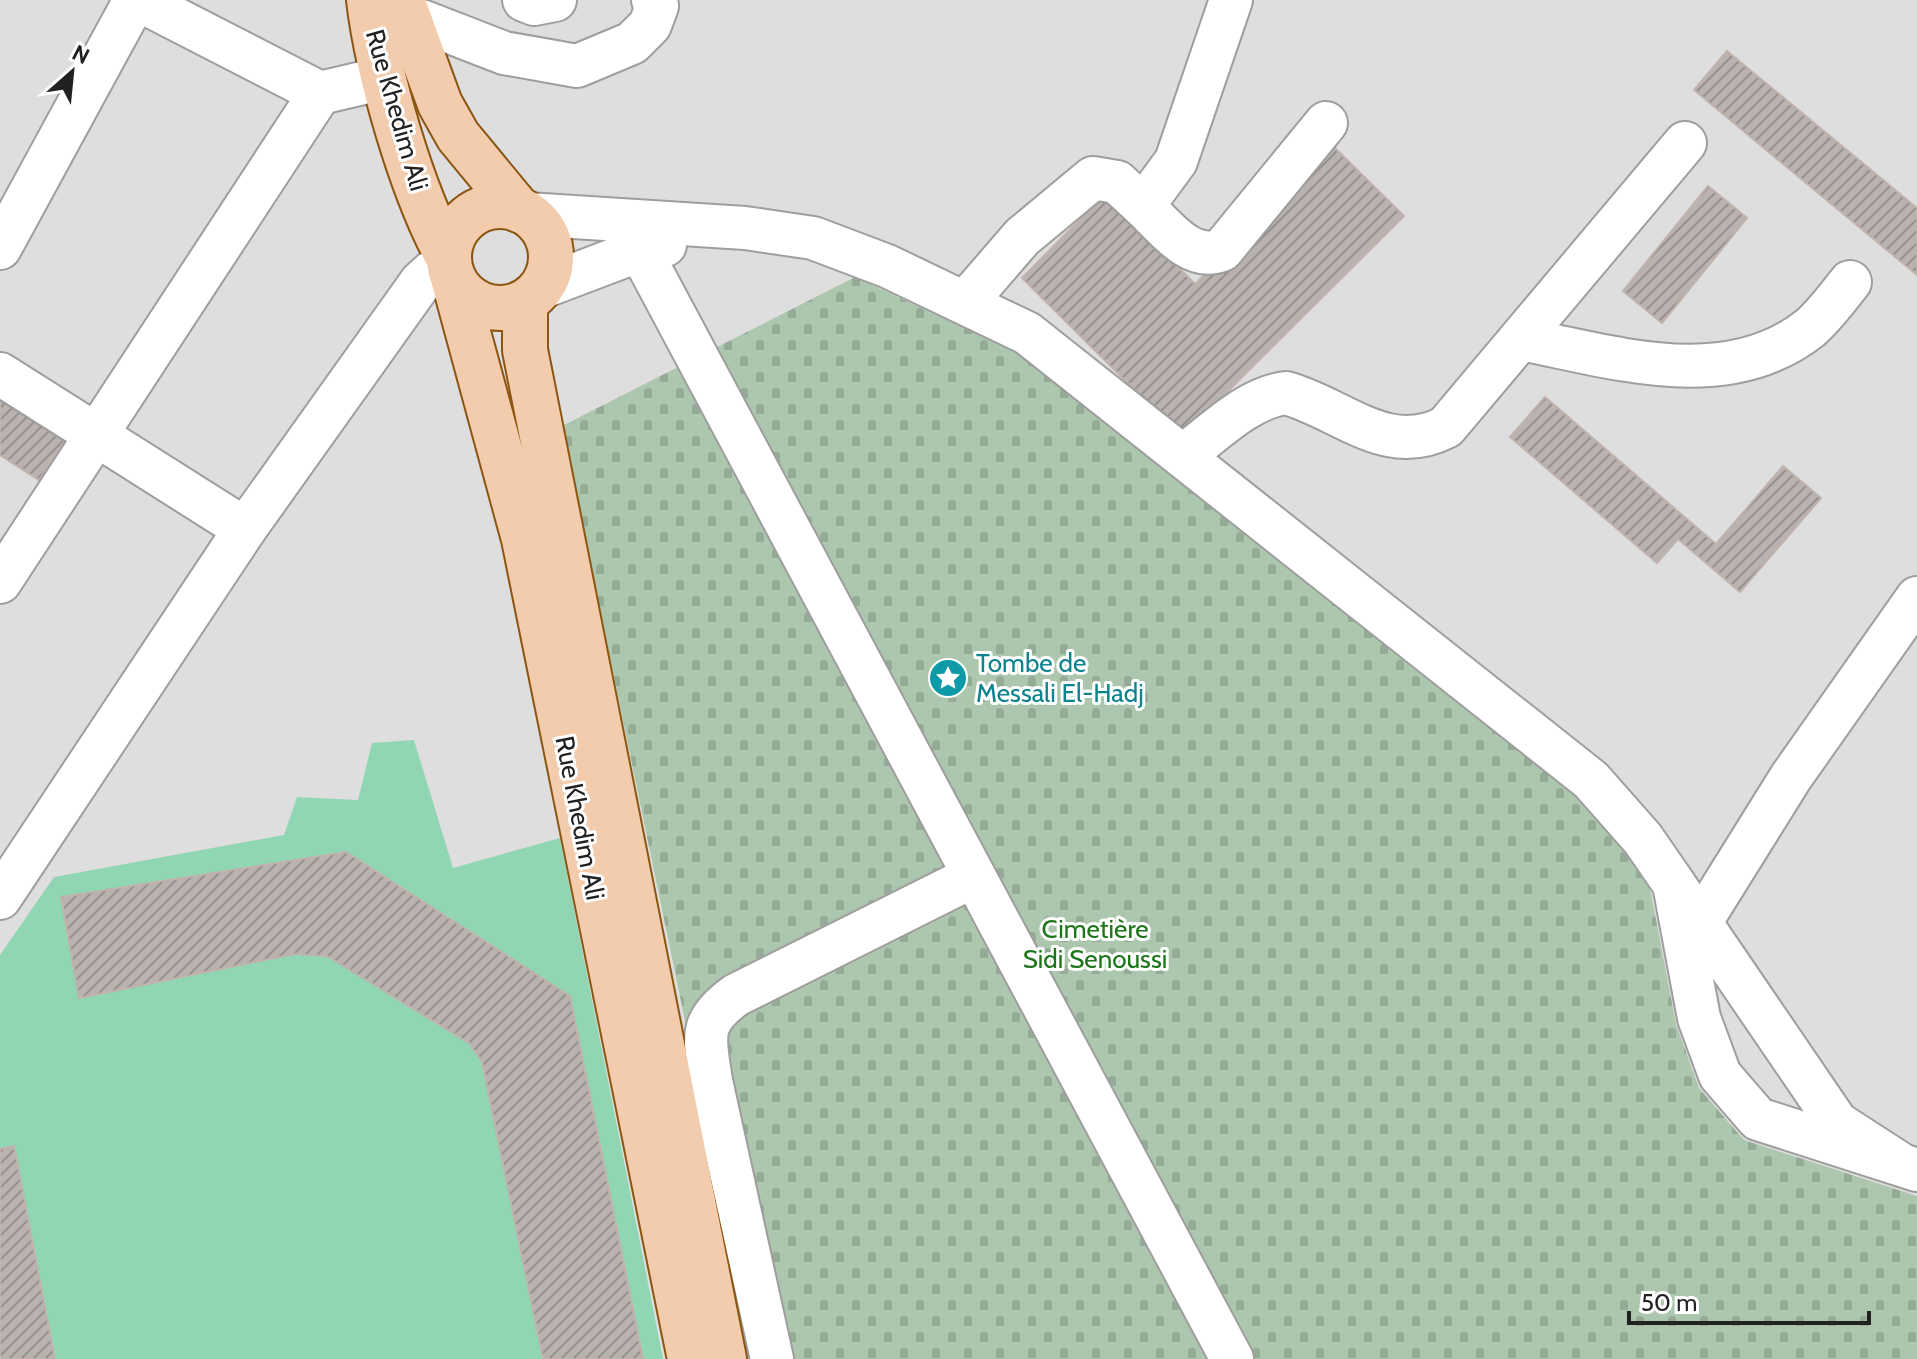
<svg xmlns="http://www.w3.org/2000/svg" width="1917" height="1359" viewBox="0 0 1917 1359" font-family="Cabin,sans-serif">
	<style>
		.residential { fill: #dfdede }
		.cemetery { fill: url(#cemetery-stones) }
		.pitch { fill: #91d6b3 }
		.building { fill: url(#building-hatch); stroke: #c0b3ad; stroke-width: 2 }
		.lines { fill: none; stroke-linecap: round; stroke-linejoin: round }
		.minor-casing { stroke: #9e9e9e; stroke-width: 46 }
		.major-casing { stroke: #8c5612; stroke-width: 48 }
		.minor { stroke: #fff; stroke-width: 42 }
		.major { stroke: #f2ccac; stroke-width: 44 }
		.labels { text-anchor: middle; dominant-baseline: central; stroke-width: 6; stroke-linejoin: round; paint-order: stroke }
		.street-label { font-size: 26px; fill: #212121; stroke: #fff }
		.culture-label { font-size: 26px; fill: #0d838f; stroke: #fff; text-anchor: start }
		.park-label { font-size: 26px; fill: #1c7519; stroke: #fff }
	</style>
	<defs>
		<pattern id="cemetery-stones" width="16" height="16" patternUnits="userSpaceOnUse" patternTransform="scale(2)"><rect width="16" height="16" fill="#adc7ae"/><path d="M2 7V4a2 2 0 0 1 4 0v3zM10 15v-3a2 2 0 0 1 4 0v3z" fill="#95ab95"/></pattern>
		<pattern id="building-hatch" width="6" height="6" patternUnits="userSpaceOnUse" patternTransform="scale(2)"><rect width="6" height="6" fill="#b9b2af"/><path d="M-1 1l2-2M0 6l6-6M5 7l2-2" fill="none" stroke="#96908e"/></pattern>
	</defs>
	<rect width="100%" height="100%" fill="#f0ede9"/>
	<rect class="residential" x="0" y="0" width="1917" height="1359"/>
	<polygon class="cemetery" points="855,277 1016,352 1576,795 1626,852 1650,888 1676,1024 1699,1088 1744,1140 1917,1196 1917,1359 755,1359 562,426"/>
	<polygon class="pitch" points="414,740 453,868 560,838 663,1359 0,1359 0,955 54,877 284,835 297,797 358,800 372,743"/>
	<g class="building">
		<polygon points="1727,51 1917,208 1917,275 1694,90"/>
		<polygon points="1333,146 1404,216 1182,437 1022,278 1105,194 1195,284"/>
		<polygon points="1708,186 1747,218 1662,323 1623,291"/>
		<polygon points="0,377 75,425 39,480 0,455"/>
		<polygon points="1545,397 1716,544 1783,466 1821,498 1740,592 1678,539 1657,563 1510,437"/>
		<polygon points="346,852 570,996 643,1359 543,1359 482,1062 469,1043 327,956 294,954 79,998 61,897"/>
		<polygon points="14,1146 55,1359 0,1359 0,1149"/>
	</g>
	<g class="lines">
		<g class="minor-casing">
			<g id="minor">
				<polyline points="139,0 320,93 384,78"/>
				<polyline points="524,0 534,4 555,0"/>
				<polyline points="406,15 504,53 577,66 632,43 650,25 657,6 653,0"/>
				<path d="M1143 206C1165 227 1191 263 1222 250L1326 123"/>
				<polyline points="527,214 745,228 813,238 887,266 1027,333 1591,780 1643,839 1674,884"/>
				<polyline points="0,248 135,0"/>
				<polyline points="640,250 1232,1359"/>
				<polyline points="540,288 640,250 665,245"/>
				<polyline points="965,303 1022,237 1093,178 1117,182 1143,206 1176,161 1231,0"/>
				<path d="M1521 339C1614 357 1727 394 1810 328 1825 315 1838 297 1850 282"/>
				<polyline points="0,374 245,529"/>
				<path d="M1183 456C1214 433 1247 398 1286 393 1343 409 1387 458 1446 427L1685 143"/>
				<polyline points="0,582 320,93"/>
				<polyline points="0,898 245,529 421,282 432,272 450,268"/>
				<polyline points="1700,923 1791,777 1917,598"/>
				<polyline points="1902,1165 1837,1123 1674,884 1699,1018 1720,1075 1758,1119 1917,1170"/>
				<path d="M772 1359 711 1081C705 1038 697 1023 736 995L974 876"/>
			</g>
		</g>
		<g class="major-casing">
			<g id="major">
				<path d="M369 0C378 75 412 192 448 257"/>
				<polyline points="402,0 440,104 458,136 519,210"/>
				<circle cx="500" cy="257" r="51"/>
				<polyline points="454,281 524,539 690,1359"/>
				<polyline points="525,302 525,350 724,1359"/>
			</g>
		</g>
		<use href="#minor" class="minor"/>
		<use href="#major" class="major"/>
	</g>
	<defs>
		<g id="sight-disc" transform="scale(2)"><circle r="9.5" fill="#0f9aa8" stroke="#fff"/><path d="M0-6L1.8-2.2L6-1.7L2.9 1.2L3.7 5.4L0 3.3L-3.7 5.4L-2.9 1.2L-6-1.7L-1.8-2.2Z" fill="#fff"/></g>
	</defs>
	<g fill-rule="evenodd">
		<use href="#sight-disc" x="948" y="678"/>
	</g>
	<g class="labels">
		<g class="street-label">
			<text transform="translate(397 110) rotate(74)">Rue Khedim Ali</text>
			<text transform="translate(580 818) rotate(79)">Rue Khedim Ali</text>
		</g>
		<g class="culture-label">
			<text x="976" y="663">Tombe de<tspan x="976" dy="30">Messali El-Hadj</tspan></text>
		</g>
		<g class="park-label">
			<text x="1095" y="929">Cimetière<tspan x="1095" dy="30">Sidi Senoussi</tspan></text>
		</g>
	</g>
	<g transform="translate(72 72) rotate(27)" stroke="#ffffff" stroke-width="6" paint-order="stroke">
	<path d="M0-6L14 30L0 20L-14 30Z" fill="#212121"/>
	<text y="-12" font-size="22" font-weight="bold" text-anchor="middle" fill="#212121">N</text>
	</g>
	<path d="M1629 1311v12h240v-12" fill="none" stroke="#212121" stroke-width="4"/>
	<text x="1641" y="1311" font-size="24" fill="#212121" stroke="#ffffff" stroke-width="6" paint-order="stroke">50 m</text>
</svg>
